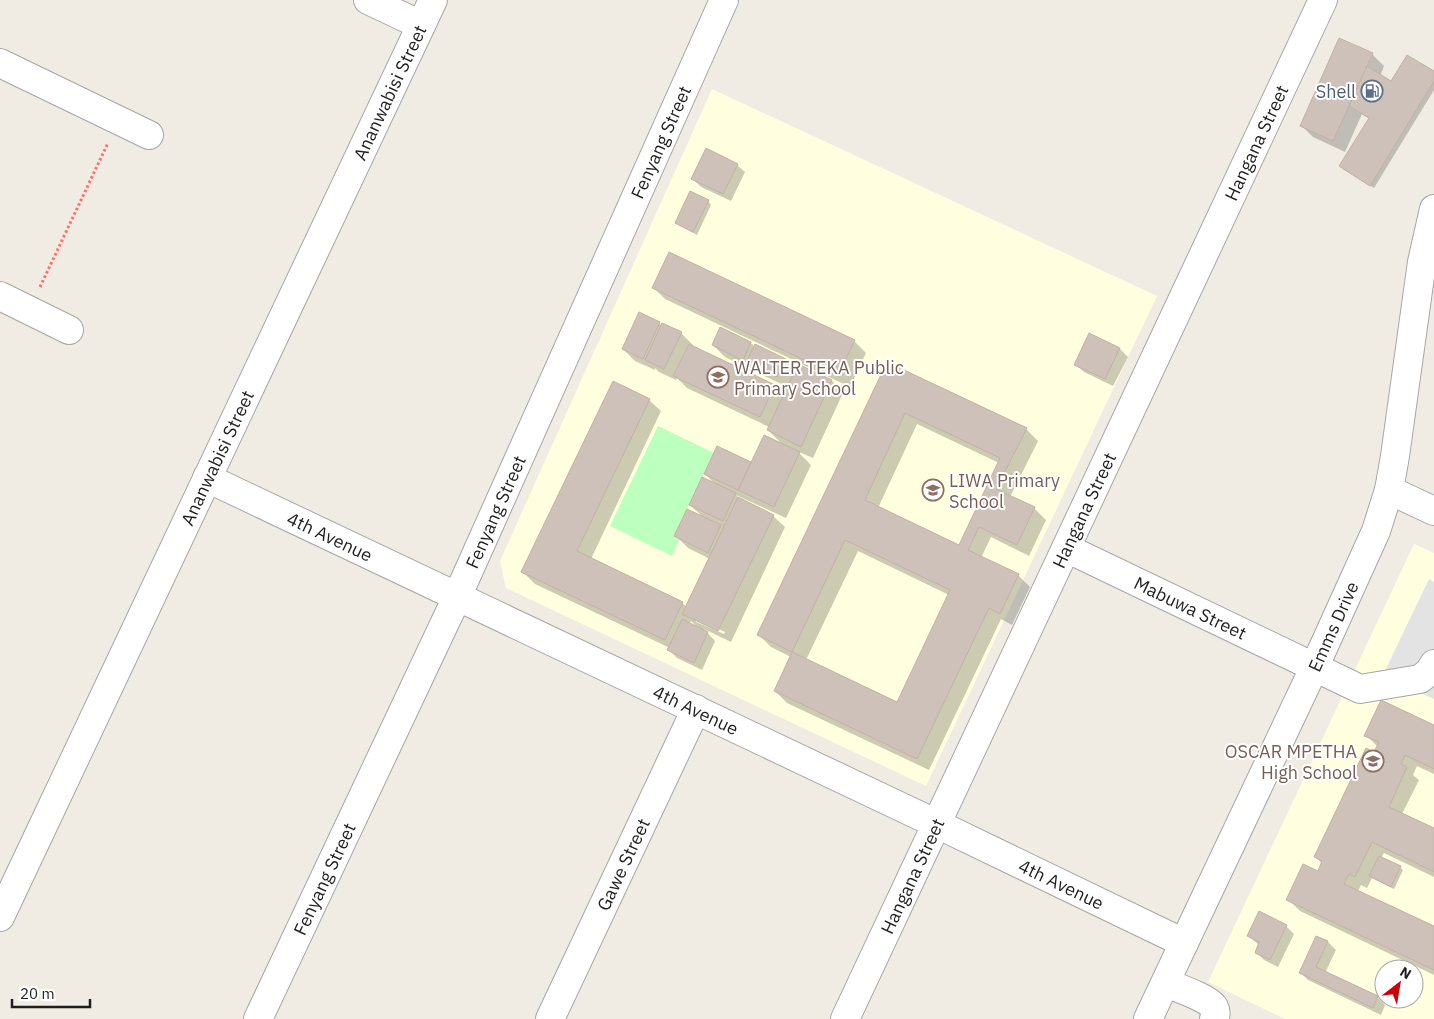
<svg xmlns="http://www.w3.org/2000/svg" width="1434" height="1019" viewBox="0 0 1434 1019" font-family="'IBM Plex Sans',sans-serif">
	<style>
		.education { fill: #fffede; fill-rule: evenodd }
		.park { fill: #bcffbe }
		.parking { fill: #e3e3e3 }
		.shadow { fill: #0003; fill-rule: evenodd }
		.building { fill: #cdc1b9; stroke: #c4b1a4; fill-rule: evenodd }
		.lines { fill: none; stroke-linecap: round; stroke-linejoin: round }
		.minor-casing { stroke: #a6a6a6; stroke-width: 30 }
		.path { stroke: #ff6f66; stroke-width: 3; stroke-dasharray: 2.5 2.5; stroke-linecap: butt }
		.minor { stroke: #fff; stroke-width: 28 }
		.labels { text-anchor: middle; dominant-baseline: central; stroke-width: 4; stroke-linejoin: round; paint-order: stroke }
		.service-label { font-size: 18px; fill: #4e5e75; stroke: #fff; text-anchor: end }
		.street-label { font-size: 18px; fill: #1f1f1f; stroke: #fff }
		.education-label { font-size: 18px; fill: #785e54; stroke: #fff; text-anchor: start }
	</style>
	<rect width="100%" height="100%" fill="#f0ece4"/>
	<g class="education">
		<polygon points="712,89 1157,296 926,786 506,588 500,561"/>
		<path d="M1414 544 1434 553V1019H1285L1208 982ZM1384 969H1414V999H1384Z"/>
	</g>
	<polygon class="park" points="658,426 714,453 674,536 680,539 672,556 610,526"/>
	<polygon class="parking" points="1429,579 1434,582 1434,699 1383,675"/>
	<g class="shadow">
		<polygon points="1372,54 1384,66 1380,76 1392,83 1434,73 1434,90 1374,188 1344,170 1340,166 1370,119 1362,114 1345,152 1313,137 1301,125"/>
		<polygon points="737,165 745,172 731,201 701,187 693,179"/>
		<polygon points="708,201 711,205 697,235 680,226 676,223"/>
		<polygon points="654,288 854,341 866,353 850,387 665,299"/>
		<path d="M659 323 662 326 681 333 693 345 692 347 774 386 784 396 788 387 760 374 756 370 755 372 725 357 713 345 721 329 751 343 755 347 785 360 796 371 799 366 832 381 843 393 813 458 797 451 811 465 786 518 736 495 741 500 773 516 785 527 731 642 704 629 715 641 702 670 677 658 669 650 670 648 535 584 523 572 649 400 661 411 591 559 682 603 687 607 710 559 688 548 676 536 703 517 690 505 716 485 705 474 718 448 751 464 783 445 768 430 769 427 687 388 677 378 676 380 659 372 655 368V370L635 361 623 349ZM696 619 725 632 724 634 696 622ZM691 621 699 629 689 624Z"/>
		<polygon points="1090,335 1120,349 1128,357 1113,386 1084,372 1076,365"/>
		<path d="M887 363 1026 429 1038 441 1010 497 1034 508 1046 520 1029 556 991 537 981 558 1018 575 1030 587 1012 625 1001 619 929 770 787 703 775 691 791 657 771 647 759 635ZM917 424 999 463 959 547 878 508ZM858 551 949 595 898 703 806 660Z"/>
		<polygon points="1434,726 1434,774 1417,766 1413,775 1419,780 1402,814 1434,829 1434,877 1384,853 1381,858 1400,867 1403,870 1394,889 1372,878 1367,888 1361,885 1358,891 1434,927 1434,975 1300,911 1288,899 1318,872 1322,864 1316,857 1378,747 1366,735"/>
		<polygon points="1286,926 1294,934 1278,967 1264,960 1256,952 1259,945 1248,936"/>
		<polygon points="1317,937 1328,942 1336,950 1325,973 1377,997 1385,1005 1381,1015 1308,980 1300,972"/>
	</g>
	<g class="building">
		<polygon points="1339,38 1373,53 1333,141 1300,126"/>
		<polygon points="1407,55 1434,71 1434,81 1370,186 1339,166 1369,118 1349,106 1367,66 1391,81"/>
		<polygon points="706,148 738,164 723,194 691,179"/>
		<polygon points="690,191 709,200 693,232 675,223"/>
		<polygon points="669,252 855,340 838,376 652,288"/>
		<polygon points="639,312 660,322 643,359 622,349"/>
		<polygon points="662,323 682,332 664,369 645,360"/>
		<polygon points="720,327 751,342 743,361 712,345"/>
		<polygon points="1089,333 1120,348 1105,379 1074,365"/>
		<polygon points="689,344 775,385 760,417 673,376"/>
		<polygon points="755,344 786,359 777,377 746,362"/>
		<path d="M887 362 1027 428 996 489 1035 507 1017 545 979 527 968 550 1019 574 1000 614 989 608 917 759 774 691 792 652 757 635ZM905 413 1000 458 959 545 865 500ZM845 540 950 590 897 702 792 652Z"/>
		<polygon points="798,364 832,380 801,447 767,430"/>
		<polygon points="613,381 650,399 577,551 683,602 665,640 521,572"/>
		<polygon points="764,435 800,452 774,507 738,490"/>
		<polygon points="717,446 751,462 738,490 704,474"/>
		<polygon points="702,477 736,493 723,521 689,505"/>
		<polygon points="738,497 774,515 718,631 682,614"/>
		<polygon points="687,509 721,525 708,553 674,536"/>
		<polygon points="682,619 708,632 694,663 667,650"/>
		<polygon points="1381,700 1434,725 1434,769 1405,755 1401,764 1407,767 1389,807 1434,828 1434,872 1372,842 1355,877 1349,874 1344,884 1434,926 1434,970 1286,900 1303,864 1318,871 1322,861 1314,857 1366,748 1374,752 1379,742 1364,736"/>
		<polygon points="1379,856 1401,866 1391,887 1369,876"/>
		<polygon points="1259,911 1287,925 1270,960 1255,953 1259,942 1247,936"/>
		<polygon points="1316,936 1328,941 1316,967 1378,996 1373,1008 1299,973"/>
	</g>
	<g class="lines">
		<g class="minor-casing">
			<g id="minor">
				<polyline points="368,0 421,25"/>
				<polyline points="0,63 149,135"/>
				<polyline points="0,296 69,330"/>
				<path id="s1" d="M207 478 937 824 1184 943"/>
				<polyline points="1389,490 1434,511"/>
				<path id="s2" d="M1066 548 1360 689 1420 679 1429 672 1434 664"/>
				<path id="s3" d="M0 917 433 0"/>
				<path d="M1166 983C1178 988 1206 997 1214 1007 1216 1011 1216 1015 1214 1019"/>
				<path id="s4" d="M258 1019 457 597 724 0"/>
				<path id="s5" d="M550 1019 696 709"/>
				<path id="s6" d="M845 1019 1323 0"/>
				<path id="s7" d="M1148 1019 1314 668 1376 531 1389 490 1395 456 1422 262 1434 209"/>
			</g>
		</g>
		<polyline class="path" points="40,287 108,143"/>
		<use href="#minor" class="minor"/>
	</g>
	<defs>
		<g id="fuel-ring" transform="scale(1.125)"><circle r="9.5" fill="#fff" stroke="#5c6f8a" stroke-width="1.5"/><path d="M-5.5-6h7V0h2V4h1.3V-2.5L3-4.5l.8-.8L6-3V5H2.5V1h-1V6h-7ZM-4.2-4.7v3.2H.2V-4.7Z" fill="#5c6f8a"/></g>
		<g id="school-ring" transform="scale(1.125)"><circle r="9.5" fill="#fff" stroke="#8d6e63" stroke-width="1.5"/><path d="M0-5L7-2L0 1L-7-2ZM-4 1L0 2.5L4 1V4Q0 6-4 4Z" fill="#8d6e63"/></g>
	</defs>
	<g fill-rule="evenodd">
		<use href="#fuel-ring" x="1372" y="91"/>
		<use href="#school-ring" x="718" y="377"/>
		<use href="#school-ring" x="933" y="490"/>
		<use href="#school-ring" x="1373" y="761"/>
	</g>
	<g class="labels">
		<g class="service-label">
			<text x="1356" y="91">Shell</text>
		</g>
		<g class="street-label">
			<text stroke="none"><textPath href="#s3" startOffset="912">Ananwabisi Street</textPath></text>
			<text stroke="none"><textPath href="#s4" startOffset="965">Fenyang Street</textPath></text>
			<text stroke="none"><textPath href="#s6" startOffset="968">Hangana Street</textPath></text>
			<text stroke="none"><textPath href="#s3" startOffset="508">Ananwabisi Street</textPath></text>
			<text stroke="none"><textPath href="#s6" startOffset="562">Hangana Street</textPath></text>
			<text stroke="none"><textPath href="#s4" startOffset="560">Fenyang Street</textPath></text>
			<text stroke="none"><textPath href="#s1" startOffset="136">4th Avenue</textPath></text>
			<text stroke="none"><textPath href="#s2" startOffset="138">Mabuwa Street</textPath></text>
			<text stroke="none"><textPath href="#s7" startOffset="434">Emms Drive</textPath></text>
			<text stroke="none"><textPath href="#s1" startOffset="541">4th Avenue</textPath></text>
			<text stroke="none"><textPath href="#s5" startOffset="171">Gawe Street</textPath></text>
			<text stroke="none"><textPath href="#s6" startOffset="158">Hangana Street</textPath></text>
			<text stroke="none"><textPath href="#s4" startOffset="155">Fenyang Street</textPath></text>
			<text stroke="none"><textPath href="#s1" startOffset="946">4th Avenue</textPath></text>
		</g>
		<g class="education-label">
			<text x="734" y="367">WALTER TEKA Public<tspan x="734" dy="21">Primary School</tspan></text>
			<text x="949" y="480">LIWA Primary<tspan x="949" dy="21">School</tspan></text>
			<text x="1357" y="751" text-anchor="end">OSCAR MPETHA<tspan x="1357" dy="21">High School</tspan></text>
		</g>
	</g>
	<g transform="translate(1399 984) rotate(31)"><circle r="24" fill="#ffffff" stroke="#a5a5a5"/>
	<path d="M0-4L9 19L0 12L-9 19Z" fill="#cd0009"/>
	<text y="-8" font-size="14" font-weight="bold" text-anchor="middle" fill="#1f1f1f">N</text>
	</g>
	<path d="M12 999v8h78v-8" fill="none" stroke="#1f1f1f" stroke-width="2.5"/>
	<text x="20" y="999" font-size="15" fill="#1f1f1f" stroke="#ffffff" stroke-width="4" paint-order="stroke">20 m</text>
</svg>
